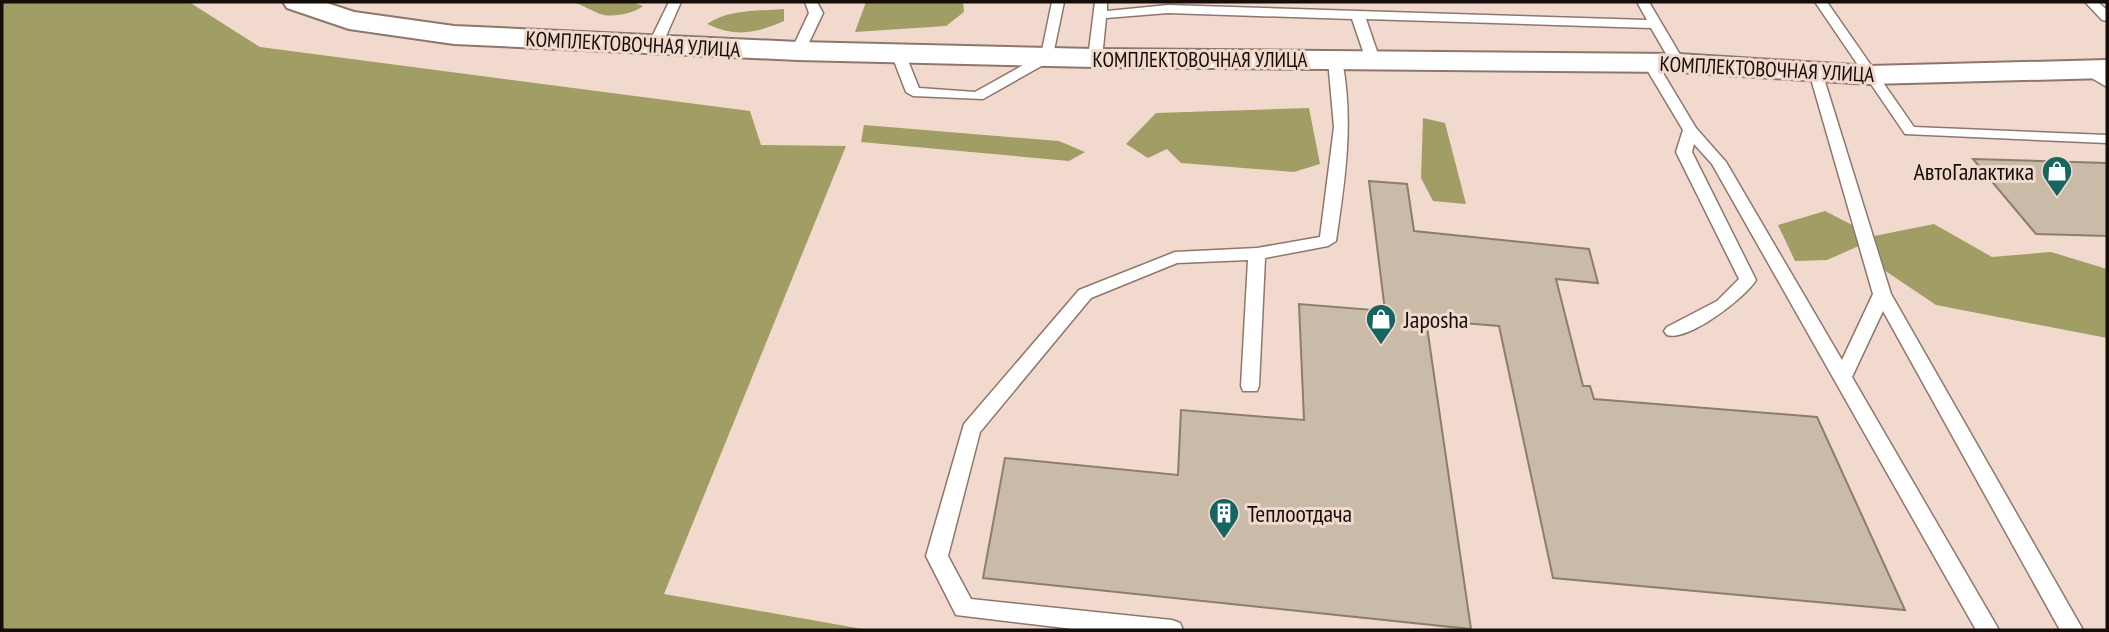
<svg xmlns="http://www.w3.org/2000/svg" width="2109" height="632" viewBox="0 0 2109 632" font-family="'PT Sans Narrow',sans-serif">
	<style>
		.forest { fill: #a09d65 }
		.building { fill: #c9bba7; stroke: #8b7e6b; stroke-width: 2 }
		.lines { fill: none; stroke-linecap: round; stroke-linejoin: round }
		.service-casing { stroke: #8d776c; stroke-width: 3 }
		.tertiary-casing { stroke: #8d776c; stroke-width: 4 }
		.service { fill: #fff; fill-rule: evenodd }
		.tertiary { fill: #fff; fill-rule: evenodd }
		.labels { text-anchor: middle; dominant-baseline: central; stroke-width: 6; stroke-linejoin: round; paint-order: stroke }
		.far-street-label { font-size: 21px; fill: #150d09; stroke: #f2d9cd }
		.poi-label { font-size: 24px; fill: #150d09; stroke: #f2d9cd; text-anchor: start }
	</style>
	<rect width="100%" height="100%" fill="#f2d9cd"/>
	<g class="forest">
		<polygon points="2,2 189,2 260,47 750,111 761,145 846,146 664,594 868,630 2,630"/>
		<path d="M571 2H632L643 6C634 13 616 17 604 15 592 12 583 4 571 2Z"/>
		<polygon points="866,2 963,2 964,12 946,26 855,32"/>
		<path d="M784 9V21C756 33 737 38 707 24 729 9 759 11 784 9Z"/>
		<polygon points="1309,108 1320,164 1294,172 1181,163 1167,149 1148,158 1126,144 1156,113"/>
		<polygon points="1423,118 1445,123 1466,204 1433,201 1421,178"/>
		<polygon points="864,125 1059,141 1085,152 1069,161 861,142"/>
		<polygon points="1825,211 1874,236 1934,224 1992,257 2051,252 2107,269 2107,338 1936,305 1881,268 1861,245 1827,260 1795,261 1778,225"/>
	</g>
	<g class="building">
		<polygon points="1973,159 2107,163 2107,236 2036,234"/>
		<polygon points="1369,181 1407,184 1414,231 1589,249 1598,283 1556,279 1583,386 1590,386 1594,399 1817,417 1905,610 1553,578 1499,326 1426,320 1471,629 983,578 1005,458 1178,475 1181,410 1304,420 1299,304 1385,311"/>
	</g>
	<g class="lines">
		<g class="service-casing">
			<g id="service">
				<polygon points="669,2 681,2 662,45 660,48 650,48 648,45"/>
				<polygon points="805,2 817,2 823,13 805,51 798,55 791,51 809,13"/>
				<polygon points="1052,2 1064,2 1052,60 983,99 913,96 906,92 891,53 893,50 898,49 905,53 919,88 975,92 1041,55"/>
				<polygon points="1095,2 1107,2 1107,11 1168,5 1647,20 1637,2 1649,2 1685,63 1678,67 1673,66 1651,28 1366,19 1380,60 1373,64 1366,60 1352,19 1168,13 1106,18 1102,58 1095,62 1088,58"/>
				<polygon points="1815,2 1827,2 1914,127 2107,135 2107,143 1905,134"/>
				<polygon points="2085,2 2098,2 2107,10 2107,21 2102,20"/>
				<path d="M1335 56 1342 60C1354 121 1345 180 1336 241L1328 246 1265 258 1259 386 1257 391H1243L1241 386 1248 260 1177 263 1091 298 980 432 948 556 971 599 1172 620 1180 623 1183 630H1082L956 615 926 556 964 424 1079 290 1175 252 1257 248 1320 237 1334 127 1328 60Z"/>
				<path d="M1650 59 1657 63 1696 128 1726 162 1842 360 1873 294 1809 72 1811 69H1821L1891 294 2083 630H2060L1883 311 1852 377 1999 630H1976L1712 164 1694 144 1692 152 1756 280C1745 298 1688 342 1667 335L1664 331 1667 327 1717 301 1739 279 1676 152 1683 130 1643 63Z"/>
				<polygon points="2088,66 2107,77 2107,87 2083,73 2081,70"/>
			</g>
		</g>
		<g class="tertiary-casing">
			<polygon id="tertiary" points="283,2 324,2 354,12 454,26 798,42 1095,49 1678,54 1869,66 2107,60 2107,78 1869,84 1678,72 1095,67 798,60 454,44 349,29 287,8"/>
		</g>
		<use href="#service" class="service"/>
		<use href="#tertiary" class="tertiary"/>
	</g>
	<defs>
		<g id="shop-pin" transform="scale(1.575)"><path d="M0 17L-7.5 6A9.5 9.5 0 1 1 7.5 6Z" fill="#176561" stroke="#f2d9cd"/><path d="M-5-2.5h2.3a2.7 3.5 0 0 1 5.4 0H5L5.5 6h-11ZM-1.5-2.5h3a1.5 2.3 0 0 0-3 0Z" fill="#fff"/></g>
		<g id="building-pin" transform="scale(1.575)"><path d="M0 17L-7.5 6A9.5 9.5 0 1 1 7.5 6Z" fill="#176561" stroke="#f2d9cd"/><path d="M-4-6H4V6H1V3H-1V6H-4ZM-2.5-4.3h1.7v1.8h-1.7ZM.8-4.3h1.7v1.8H.8ZM-2.5-1h1.7V.8h-1.7ZM.8-1h1.7V.8H.8Z" fill="#fff"/></g>
	</defs>
	<g fill-rule="evenodd">
		<use href="#shop-pin" x="2057" y="171"/>
		<use href="#shop-pin" x="1381" y="319"/>
		<use href="#building-pin" x="1224" y="513"/>
	</g>
	<g class="labels">
		<g class="far-street-label">
			<text transform="translate(633 44) rotate(3)">КОМПЛЕКТОВОЧНАЯ УЛИЦА</text>
			<text x="1200" y="59">КОМПЛЕКТОВОЧНАЯ УЛИЦА</text>
			<text transform="translate(1767 69) rotate(3)">КОМПЛЕКТОВОЧНАЯ УЛИЦА</text>
		</g>
		<g class="poi-label">
			<text x="2034" y="171" text-anchor="end">АвтоГалактика</text>
			<text x="1404" y="319">Japosha</text>
			<text x="1247" y="513">Теплоотдача</text>
		</g>
	</g>
	<rect width="2109" height="632" fill="none" stroke="#150d09" stroke-width="7"/>
</svg>
